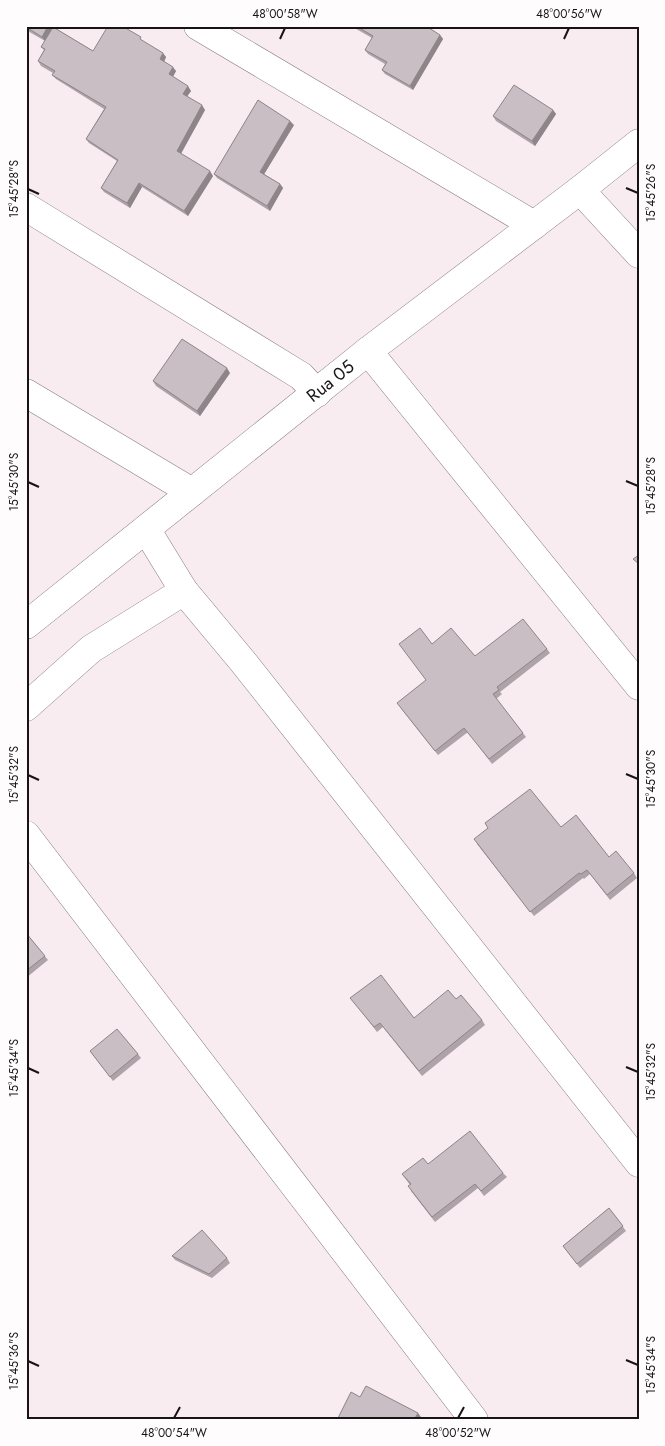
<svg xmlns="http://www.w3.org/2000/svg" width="665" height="1446" viewBox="0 0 665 1446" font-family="Jost,sans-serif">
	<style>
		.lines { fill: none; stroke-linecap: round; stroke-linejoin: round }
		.minor-casing { stroke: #887d82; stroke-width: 29 }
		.minor { stroke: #fff; stroke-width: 28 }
		.wall { fill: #ada3a8 }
		.shaded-wall { fill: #8d8588 }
		.building { fill: #c9bec3; stroke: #8d8588 }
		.ticks { fill: none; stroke: #181416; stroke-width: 2 }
		.labels { text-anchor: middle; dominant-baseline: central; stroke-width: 4.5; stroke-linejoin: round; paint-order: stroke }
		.street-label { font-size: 18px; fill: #181416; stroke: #fffcfd }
		.neatline { fill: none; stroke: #181416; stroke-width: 2 }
		.ticks-label { font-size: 12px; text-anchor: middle; fill: #181416 }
	</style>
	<rect width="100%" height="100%" fill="#f8ecf1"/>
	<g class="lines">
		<g class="minor-casing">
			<g id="minor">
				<polyline points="198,26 534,225"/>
				<polyline points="580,190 639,254"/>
				<polyline points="26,207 301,376 317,393"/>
				<polyline points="368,351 639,686"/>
				<polyline points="26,393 192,492"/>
				<polyline points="146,529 184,591"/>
				<path id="s1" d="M26 625 368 351 580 190 639 143"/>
				<polyline points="26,707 91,649 184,591 244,663 639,1163"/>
				<polyline points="26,835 474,1420"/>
			</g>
		</g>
		<use href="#minor" class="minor"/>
	</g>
	<g class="wall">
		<polygon points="26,26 54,26 53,27 93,51 144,42 166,57 164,62 176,71 173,77 191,91 187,96 205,110 181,154 213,176 188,216 142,187 130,208 104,192 101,188 117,161 89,143 86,139 104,109 56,79 52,75 53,73 41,66 38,61 44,50 41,47 45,41 26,30"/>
		<polygon points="351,26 426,26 440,35 443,39 413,90 385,74 382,70 385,64 368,54 365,50 372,38"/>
		<polygon points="553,110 556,114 535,146 496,121 493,116"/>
		<polygon points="294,125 264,174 280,184 283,188 270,211 217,178 214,174"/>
		<polygon points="230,373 200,416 156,386 153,381"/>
		<polygon points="432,644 475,656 547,649 550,653 500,692 502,694 496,699 526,737 492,764 468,732 438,755 400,707 426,680"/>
		<polygon points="561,827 634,873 637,878 610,900 590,874 584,879 583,878 534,916 477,844"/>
		<polygon points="26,933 48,960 26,978"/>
		<polygon points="456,999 482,1020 485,1025 422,1076 383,1027 377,1032 354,1002 414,1018"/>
		<polygon points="90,1051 138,1054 141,1058 113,1081"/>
		<polygon points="428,1164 503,1173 507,1177 484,1196 478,1188 435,1222 411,1191 410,1185 402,1174"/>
		<polygon points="609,1208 626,1231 580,1268 563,1246"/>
		<polygon points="172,1256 227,1258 230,1263 212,1278 175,1260"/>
	</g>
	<g class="shaded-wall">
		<polygon points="48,26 54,26 45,41 42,37"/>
		<polygon points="440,35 443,39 413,90 410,86"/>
		<polygon points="163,53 166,57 163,64 160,59"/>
		<polygon points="173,67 176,71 172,78 169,74"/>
		<polygon points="188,86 191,91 186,98 183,94"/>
		<polygon points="202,105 205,110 180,155 177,151"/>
		<polygon points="553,110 556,114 535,146 532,141"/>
		<polygon points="290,121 294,125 263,176 260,172"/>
		<polygon points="210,171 213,176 188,216 184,211"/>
		<polygon points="139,183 142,187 130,208 127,203"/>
		<polygon points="280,184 283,188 270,211 267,206"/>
		<polygon points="227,368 230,373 200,416 197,411"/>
		<polygon points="418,1413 421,1417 420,1420 414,1420"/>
	</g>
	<g class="building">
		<polygon points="26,26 48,26 42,37 26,27"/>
		<polygon points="108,26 122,26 141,37 140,39 163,53 160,59 173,67 169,74 188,86 183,94 202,105 177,151 210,171 184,211 139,183 127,203 101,188 118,160 86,139 106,107 52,75 55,71 38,61 45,49 41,47 53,27 93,51"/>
		<polygon points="356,26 426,26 440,35 410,86 382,70 387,62 365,50 373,36"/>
		<polygon points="514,85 553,110 532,141 493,116"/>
		<polygon points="258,100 290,121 260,172 280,184 267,206 214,174"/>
		<polygon points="182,339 227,368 197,411 153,381"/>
		<polygon points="639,555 639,564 633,559"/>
		<polygon points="523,619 547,649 497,687 499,690 493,694 523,733 489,759 464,728 435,751 397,703 426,680 399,644 420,628 432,644 451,628 475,656"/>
		<polygon points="530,789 561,827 576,815 609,857 616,851 634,873 607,895 587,870 581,874 579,873 530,912 474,839 488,828 485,823"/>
		<polygon points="26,933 45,956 26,971"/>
		<polygon points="381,975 414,1018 448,990 456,999 461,995 482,1020 419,1071 380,1023 374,1027 350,998"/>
		<polygon points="117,1029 138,1054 110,1077 90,1051"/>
		<polygon points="470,1131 503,1173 481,1191 475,1184 432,1217 408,1186 411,1184 402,1174 423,1158 428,1164"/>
		<polygon points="609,1208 623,1226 577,1264 563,1246"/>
		<polygon points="202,1230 227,1258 209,1274 172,1256"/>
		<polygon points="366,1386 418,1413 414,1420 342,1420 338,1418 351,1392 360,1397"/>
	</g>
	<path class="ticks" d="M280 39 285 28M564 39 569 28M626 188 638 193M28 189 39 194M626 481 638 486M28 482 39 487M626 774 638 779M28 775 39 780M626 1067 638 1072M28 1068 39 1073M626 1360 638 1365M28 1361 39 1366M174 1418 180 1407M458 1418 464 1407"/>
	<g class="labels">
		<g class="street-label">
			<text stroke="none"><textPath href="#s1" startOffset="390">Rua 05</textPath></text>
		</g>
	</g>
	<rect width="665" height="1446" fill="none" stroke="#fffcfd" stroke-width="55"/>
	<rect x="28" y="28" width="610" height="1390" class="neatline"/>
	<g class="ticks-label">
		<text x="285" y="18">48°00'58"W</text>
		<text x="569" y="18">48°00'56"W</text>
		<text transform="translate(14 189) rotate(-90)" y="4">15°45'28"S</text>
		<text transform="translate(651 193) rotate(-90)" y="4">15°45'26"S</text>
		<text transform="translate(14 482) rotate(-90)" y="4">15°45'30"S</text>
		<text transform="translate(651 486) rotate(-90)" y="4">15°45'28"S</text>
		<text transform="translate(14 775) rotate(-90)" y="4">15°45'32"S</text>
		<text transform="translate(651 779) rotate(-90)" y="4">15°45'30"S</text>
		<text transform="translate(14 1068) rotate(-90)" y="4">15°45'34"S</text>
		<text transform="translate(651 1072) rotate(-90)" y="4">15°45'32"S</text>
		<text transform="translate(14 1361) rotate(-90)" y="4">15°45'36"S</text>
		<text transform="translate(651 1365) rotate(-90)" y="4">15°45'34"S</text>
		<text x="174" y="1437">48°00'54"W</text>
		<text x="458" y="1437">48°00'52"W</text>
	</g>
</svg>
